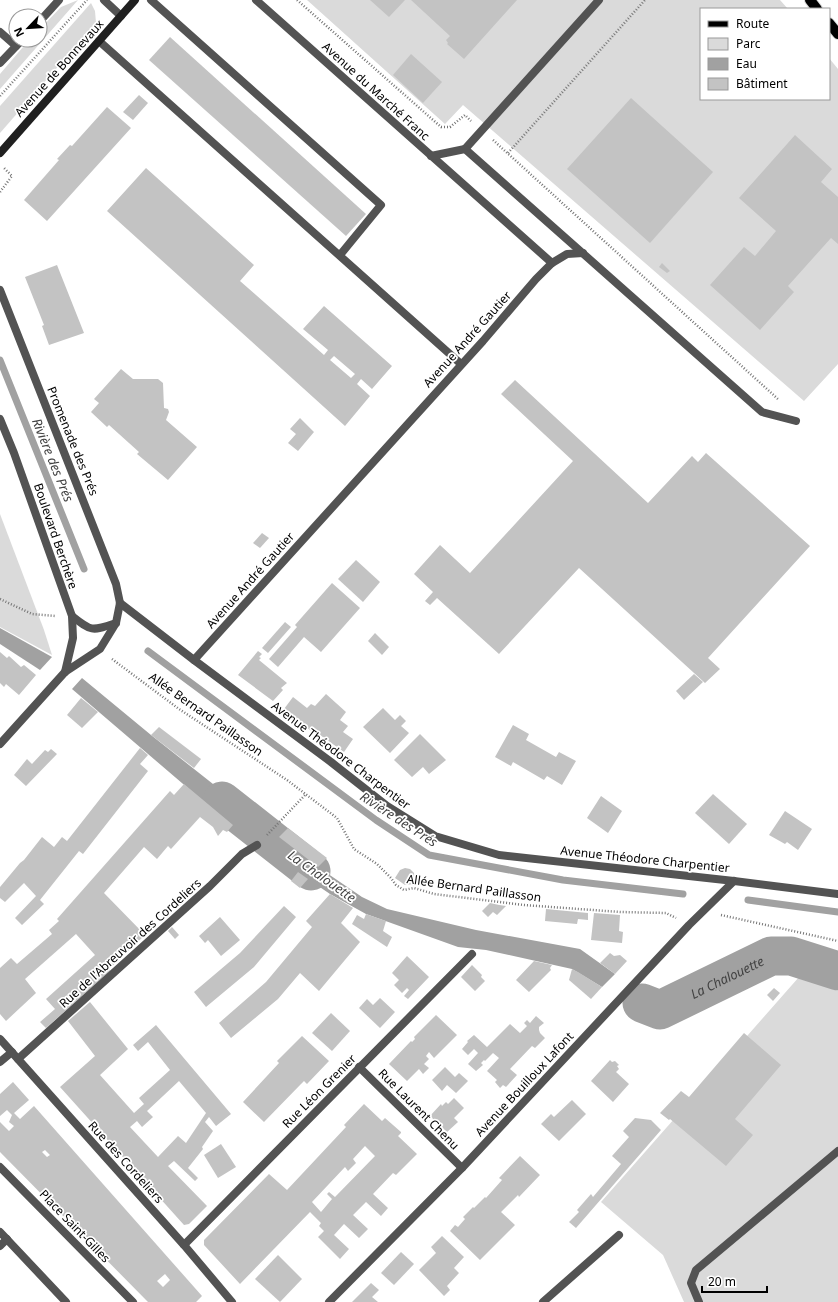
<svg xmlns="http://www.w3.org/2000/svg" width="838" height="1302" viewBox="0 0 838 1302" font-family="'Noto Sans',sans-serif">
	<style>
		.green { fill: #dadada }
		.water { fill: #a1a1a1 }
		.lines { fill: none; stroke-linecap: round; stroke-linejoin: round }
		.stream { stroke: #a1a1a1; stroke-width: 7 }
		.river { stroke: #a1a1a1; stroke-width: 39 }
		.building { fill: #c3c3c3; fill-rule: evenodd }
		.primary-casing { stroke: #dbdbdb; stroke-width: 12 }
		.path { stroke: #757575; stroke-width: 2.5; stroke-dasharray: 1 2; stroke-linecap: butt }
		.service { stroke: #535353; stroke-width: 8 }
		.pedestrian { stroke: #535353; stroke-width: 8 }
		.minor { stroke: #535353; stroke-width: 8 }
		.tertiary { stroke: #535353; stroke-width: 8 }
		.secondary { stroke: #202020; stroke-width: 8 }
		.primary { stroke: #000; stroke-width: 10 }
		.labels { text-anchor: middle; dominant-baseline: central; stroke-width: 3.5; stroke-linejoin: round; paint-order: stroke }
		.street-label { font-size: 12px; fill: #000; stroke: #fff }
		.water-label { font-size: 13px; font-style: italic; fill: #424242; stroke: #fff }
	</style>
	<rect width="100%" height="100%" fill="#fff"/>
	<g class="green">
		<polygon points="78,0 0,89 0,74 29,40 40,40 40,29 61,7"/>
		<polygon points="307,0 780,0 788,9 701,9 701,99 829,99 829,58 838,69 838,364 804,401 463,105 445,124"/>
		<polygon points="91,3 95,11 96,23 0,133 0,106"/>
		<polygon points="0,514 44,630 52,655 0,627"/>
		<polygon points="799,977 838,991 838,1302 684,1302 663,1255 601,1202"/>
	</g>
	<g class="water">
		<polygon points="0,628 52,657 40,670 0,644"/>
		<polygon points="82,678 151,735 270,829 255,843 217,813 72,689"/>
		<polygon points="274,832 318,867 362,897 387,909 476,930 580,949 615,974 602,987 572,969 486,950 458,947 366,914 330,894 308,879 261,844"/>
	</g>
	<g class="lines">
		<g class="stream">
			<polyline points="0,360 84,569"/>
			<polyline points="148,651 376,820 429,855 563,880 683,894"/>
			<polyline points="748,900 838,912"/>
		</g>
		<g class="river">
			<polyline points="222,801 311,871"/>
			<path id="s1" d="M642 1003 660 1010 771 956H791L838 971"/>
		</g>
	</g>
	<g class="building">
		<polygon points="370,0 405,0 389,17"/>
		<polygon points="411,0 517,0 464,59 447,44 448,43 446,40 450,36"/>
		<polygon points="170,37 366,214 346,236 149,60"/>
		<polygon points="411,54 442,82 423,103 393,75"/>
		<polygon points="139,95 148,103 133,120 123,112"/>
		<polygon points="631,98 713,172 650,243 567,169"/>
		<polygon points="107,107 131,128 47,221 24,200 59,160 57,159 70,145 72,146"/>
		<polygon points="795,135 832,169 821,182 838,197 838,244 831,238 788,286 794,292 760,330 710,285 744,247 755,256 776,231 739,198"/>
		<path d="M146 168 254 265 240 281 324 355 328 350 303 329 324 306 392 366 372 389 361 379 357 384 370 396 345 426 107 211ZM334 356 355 374 351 378 330 360Z"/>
		<polygon points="662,263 670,271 667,273 659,267"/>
		<polygon points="57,265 84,333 49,345 42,326 44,325 25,277"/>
		<polygon points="121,369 133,379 158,379 163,383 164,408 168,409 169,412 166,420 197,447 168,480 137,454 139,452 109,425 107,427 91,412 99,403 94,399"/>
		<polygon points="515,380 648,503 692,456 698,462 706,453 810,546 708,658 720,669 705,683 579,568 499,654 437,598 430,605 425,601 433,592 414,574 440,545 470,573 573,461 501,394"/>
		<polygon points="300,418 314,432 298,451 288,443 296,434 290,429"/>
		<polygon points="262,533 269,538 260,548 253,543"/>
		<polygon points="356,560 380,582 363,602 338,579"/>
		<polygon points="332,583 360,608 321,652 304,637 278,667 269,659 297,627 295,625"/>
		<polygon points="285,622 291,627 268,653 262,648"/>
		<polygon points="375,633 389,647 382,655 368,641"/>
		<polygon points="258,651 262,654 259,657 261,658 259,660 287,683 281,688 283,690 273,701 238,675"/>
		<polygon points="0,652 7,658 9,656 21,667 24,665 36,675 19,695 6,684 4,687 0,683"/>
		<polygon points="694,674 703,682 684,700 676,691"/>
		<polygon points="326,694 346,712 340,720 348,726 343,732 353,739 344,752 313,730 311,731 284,709 293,697 307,708 311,704 315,706"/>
		<polygon points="81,698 98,712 82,728 67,715"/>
		<polygon points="383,708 395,720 400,715 406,721 401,726 409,733 390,753 363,727"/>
		<polygon points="513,725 529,734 526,740 556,757 559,752 576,761 562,785 547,776 544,780 513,762 511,766 495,757"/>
		<polygon points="159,727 201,759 194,768 151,735"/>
		<polygon points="420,734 446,760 429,774 423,767 412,777 394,760"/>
		<polygon points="140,748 148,755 140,764 148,771 83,854 79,851 40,900 44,904 22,925 15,918 36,896 24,883 5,902 0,898 0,887 20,863 24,860 42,837 54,847 62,837 67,841"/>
		<polygon points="51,749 57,754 26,786 14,775 27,759 32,764 45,750 48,752"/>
		<polygon points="184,784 233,825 227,832 223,830 218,836 213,827 200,817 171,849 168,846 157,859 144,847 104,893 145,935 109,969 110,971 46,1028 40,1022 55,1009 46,999 95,955 76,934 25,979 36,993 6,1021 0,1014 0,968 11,958 17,964 52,934 49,930 59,921 57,919 170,791 174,795"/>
		<polygon points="713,794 747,824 729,844 695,813"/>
		<polygon points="601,796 622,811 608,833 587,818"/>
		<polygon points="785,811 812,829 798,850 787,842 785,844 769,835"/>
		<polygon points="288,828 327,858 318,867 279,837"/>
		<polygon points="405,868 410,869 414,873 415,880 414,884 405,885 395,878 400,870"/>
		<polygon points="298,872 308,879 300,888 291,881"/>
		<polygon points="330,894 353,908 341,923 360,942 319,991 300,973 278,999 231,1038 219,1023 266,982 312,927 306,921"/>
		<polygon points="490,903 499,905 506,906 497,915 493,912 488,917 482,911"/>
		<polygon points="284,906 296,917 254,967 206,1007 194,992 240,953"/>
		<polygon points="546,909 588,913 588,920 578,919 577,924 545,921"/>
		<polygon points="594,913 620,915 619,931 623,932 622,943 591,940"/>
		<polygon points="366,914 386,921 383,931 392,937 387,947 352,924 357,915 364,919"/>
		<polygon points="220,917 240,940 221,956 208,940 205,943 199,936"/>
		<polygon points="172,927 179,935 175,939 168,931"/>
		<polygon points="610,953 614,956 620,955 627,961 615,974 600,963"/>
		<polygon points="407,956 429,977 408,999 404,996 409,990 407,988 402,993 394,985 399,980 392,973"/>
		<polygon points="534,961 552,965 550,968 551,970 529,992 516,980"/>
		<polygon points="472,965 482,975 481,977 485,981 475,991 461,977"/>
		<polygon points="572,969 578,972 602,987 591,999 569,980"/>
		<polygon points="774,988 780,993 773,1001 767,995"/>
		<polygon points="380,998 395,1012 380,1028 359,1008 367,999 373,1005"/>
		<path d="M90 1002 128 1049 100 1075 134 1113 144 1104 139 1098 170 1070 148 1042 138 1051 133 1045 156 1025 231 1114 216 1126 209 1117 205 1122 213 1131 202 1147 203 1149 188 1168 198 1178 195 1181 174 1161 168 1166 207 1206 189 1224 184 1225 60 1087 95 1056 68 1021ZM179 1081 206 1113 186 1143 178 1136 158 1157 130 1127 137 1121 142 1127 153 1117 147 1111Z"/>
		<polygon points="331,1013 350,1031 332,1051 312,1033"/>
		<polygon points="436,1015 457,1035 434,1058 429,1052 426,1056 429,1059 424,1064 429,1068 423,1074 419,1069 407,1081 389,1064 411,1041 412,1042 415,1039 414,1037"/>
		<polygon points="536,1016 544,1023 539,1027 539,1030 540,1033 545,1038 535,1048 532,1046 510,1069 517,1075 506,1087 503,1085 500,1088 495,1082 497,1080 487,1071 499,1058 493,1053 485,1061 484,1060 481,1063 483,1065 476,1071 468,1064 478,1053 474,1049 468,1055 462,1049 468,1042 467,1041 474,1035 487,1047 510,1024 520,1033 527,1026 524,1023 527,1020 530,1023"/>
		<polygon points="744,1033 781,1065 735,1119 753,1135 726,1166 670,1119 669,1120 660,1113 681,1091 689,1097"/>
		<polygon points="302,1036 329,1061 307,1084 304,1081 301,1084 264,1122 243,1102 279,1063 277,1061"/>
		<polygon points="610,1060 612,1062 615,1061 619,1065 617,1066 619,1069 616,1072 629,1084 613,1102 591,1081"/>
		<polygon points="445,1067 455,1077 459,1073 468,1081 456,1093 447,1085 442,1091 432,1080"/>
		<path d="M13 1082 29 1100 14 1113 20 1119 34 1106 202 1296 196 1302H148L0 1152V1122L9 1131 14 1126 9 1122 12 1115 7 1110 0 1116V1094ZM45 1150 50 1155 47 1157 42 1152ZM165 1274 170 1280 163 1287 157 1281Z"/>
		<polygon points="454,1098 464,1108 454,1118 458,1122 447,1132 430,1116 441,1104 442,1106 446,1102 448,1104"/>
		<polygon points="572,1100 586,1114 559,1141 541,1124 551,1114 554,1117"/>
		<path d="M364 1104 382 1121 385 1118 401 1132V1133L398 1136 417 1154 396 1175 393 1173 373 1194 388 1208 381 1216 366 1202 353 1215 368 1229 359 1238 344 1224 334 1235 349 1249 340 1259 318 1237 324 1231 319 1226 321 1223 310 1212 240 1284 204 1245V1240L269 1174 287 1190 346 1127 344 1125ZM365 1146 375 1156 335 1197 329 1192 327 1194 332 1199 321 1212 312 1202 345 1167 348 1171 356 1163 353 1159Z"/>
		<polygon points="635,1118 651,1120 661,1130 576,1228 569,1222 579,1212 577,1210 591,1194 593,1197 621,1164 612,1156 629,1137 623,1131"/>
		<polygon points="221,1144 236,1167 218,1178 204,1155"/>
		<polygon points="520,1156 540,1175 519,1197 518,1195 501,1212 515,1225 480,1260 450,1231 455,1225 458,1227 465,1219 463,1217 473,1207 474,1208 485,1197 486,1198 502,1180 499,1178"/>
		<polygon points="442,1236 464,1257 454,1268 459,1273 447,1286 450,1290 444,1296 419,1270 436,1253 431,1247"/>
		<polygon points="401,1252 414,1264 394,1285 381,1273"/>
		<polygon points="278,1255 302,1279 280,1302 255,1279"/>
		<polygon points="371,1283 379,1290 372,1297 378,1302 352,1302"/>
	</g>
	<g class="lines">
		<g class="primary-casing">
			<g id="primary">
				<polyline points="810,0 817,9"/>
				<polyline points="829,23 838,34"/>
			</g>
		</g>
		<g class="path">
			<polyline points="297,0 441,127 450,127 465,115 471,121"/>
			<polyline points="0,96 87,0"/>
			<polyline points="493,140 779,400"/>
			<polyline points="508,153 645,0"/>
			<polyline points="0,192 12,176 4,168"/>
			<polyline points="0,599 32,614 56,616"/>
			<polyline points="112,659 179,709 287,780 337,818 354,849 377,864 391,878 396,885 404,890 414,888 434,894 524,905 620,912 666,913 676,918"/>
			<polyline points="267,835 305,795"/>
			<polyline points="721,915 838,941"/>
		</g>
		<g class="service">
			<polyline points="104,0 121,16"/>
			<polyline points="151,0 381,205 340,255"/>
			<polyline points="40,21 59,0"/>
			<polyline points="0,32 16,46"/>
			<polyline points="99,41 461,364"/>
			<polyline points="0,63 22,40"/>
			<polyline points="465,149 599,0"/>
			<polyline points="543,1302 619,1235"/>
			<polyline points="699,1302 691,1283 696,1270 838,1151"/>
		</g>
		<polyline class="pedestrian" points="18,1059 210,886 242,854 257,845"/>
		<g class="minor">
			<polyline points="256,0 552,263"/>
			<polyline points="431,156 465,149 762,412 796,421"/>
			<polyline points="120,603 194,660 331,762 387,806 435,836 499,855 734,881 838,894"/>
			<polyline points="194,660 483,341 536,279 552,263 567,254 583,253"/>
			<polyline points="0,1062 12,1052"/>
			<polyline points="359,1067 462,1168"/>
			<polyline points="0,1167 133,1302"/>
			<polyline points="0,1232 66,1302"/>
			<polyline points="184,1245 472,954"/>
			<polyline points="0,1246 7,1239"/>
			<polyline points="329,1302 462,1168 689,925 734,881"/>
		</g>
		<g class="tertiary">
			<polyline points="0,290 116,584 120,603 116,623 100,649 65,672 0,744"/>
			<path d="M0 419 14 453 72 616C92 632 92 631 116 623"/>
			<polyline points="65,672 73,638 72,616"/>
			<polyline points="0,1039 184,1245 232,1302"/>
		</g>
		<polyline class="secondary" points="0,153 135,0"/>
		<use href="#primary" class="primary"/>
	</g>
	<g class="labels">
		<g class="street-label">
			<text transform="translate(59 68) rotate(-48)">Avenue de Bonnevaux</text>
			<text transform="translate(376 91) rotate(42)">Avenue du Marché Franc</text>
			<text transform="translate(467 339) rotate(-48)">Avenue André Gautier</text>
			<text transform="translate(73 441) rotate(68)">Promenade des Prés</text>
			<text transform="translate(56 536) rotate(71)">Boulevard Berchère</text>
			<text transform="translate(250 580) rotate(-48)">Avenue André Gautier</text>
			<text transform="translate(206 714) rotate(35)">Allée Bernard Paillasson</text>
			<text transform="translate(341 755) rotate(37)">Avenue Théodore Charpentier</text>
			<text transform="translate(645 859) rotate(6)">Avenue Théodore Charpentier</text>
			<text transform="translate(474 888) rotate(8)">Allée Bernard Paillasson</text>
			<text transform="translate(130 943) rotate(-42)">Rue de l'Abreuvoir des Cordeliers</text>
			<text transform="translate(524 1084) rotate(-47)">Avenue Bouilloux Lafont</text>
			<text transform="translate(319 1091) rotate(-45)">Rue Léon Grenier</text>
			<text transform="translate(419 1109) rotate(45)">Rue Laurent Chenu</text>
			<text transform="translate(126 1162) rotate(48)">Rue des Cordeliers</text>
			<text transform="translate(75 1226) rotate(46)">Place Saint-Gilles</text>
		</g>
		<g class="water-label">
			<text transform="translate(53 460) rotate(68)">Rivière des Prés</text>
			<text transform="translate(399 819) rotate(33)">Rivière des Prés</text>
			<text transform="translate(322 876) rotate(35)">La Chalouette</text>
			<text stroke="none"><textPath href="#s1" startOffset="94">La Chalouette</textPath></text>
		</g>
	</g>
	<rect x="700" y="8" width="130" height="92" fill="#ffffff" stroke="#999999"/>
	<rect x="708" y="21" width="20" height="6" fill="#000000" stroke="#999999"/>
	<text x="736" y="28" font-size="12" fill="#000000">Route</text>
	<rect x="708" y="38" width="20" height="12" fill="#dadada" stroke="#999999"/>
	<text x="736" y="48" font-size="12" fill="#000000">Parc</text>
	<rect x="708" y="58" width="20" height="12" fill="#a1a1a1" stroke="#999999"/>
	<text x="736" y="68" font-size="12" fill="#000000">Eau</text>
	<rect x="708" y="78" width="20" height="12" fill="#c3c3c3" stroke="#999999"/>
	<text x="736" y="88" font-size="12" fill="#000000">Bâtiment</text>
	<g transform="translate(28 28) rotate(245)"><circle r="19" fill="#ffffff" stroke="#999999"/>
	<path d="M0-3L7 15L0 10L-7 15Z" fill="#000000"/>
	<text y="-6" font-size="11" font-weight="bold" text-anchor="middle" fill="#000000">N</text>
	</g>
	<path d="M702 1286v6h65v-6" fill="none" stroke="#000000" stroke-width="2"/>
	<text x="708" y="1286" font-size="12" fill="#000000" stroke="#ffffff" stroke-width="3" paint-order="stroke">20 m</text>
</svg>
